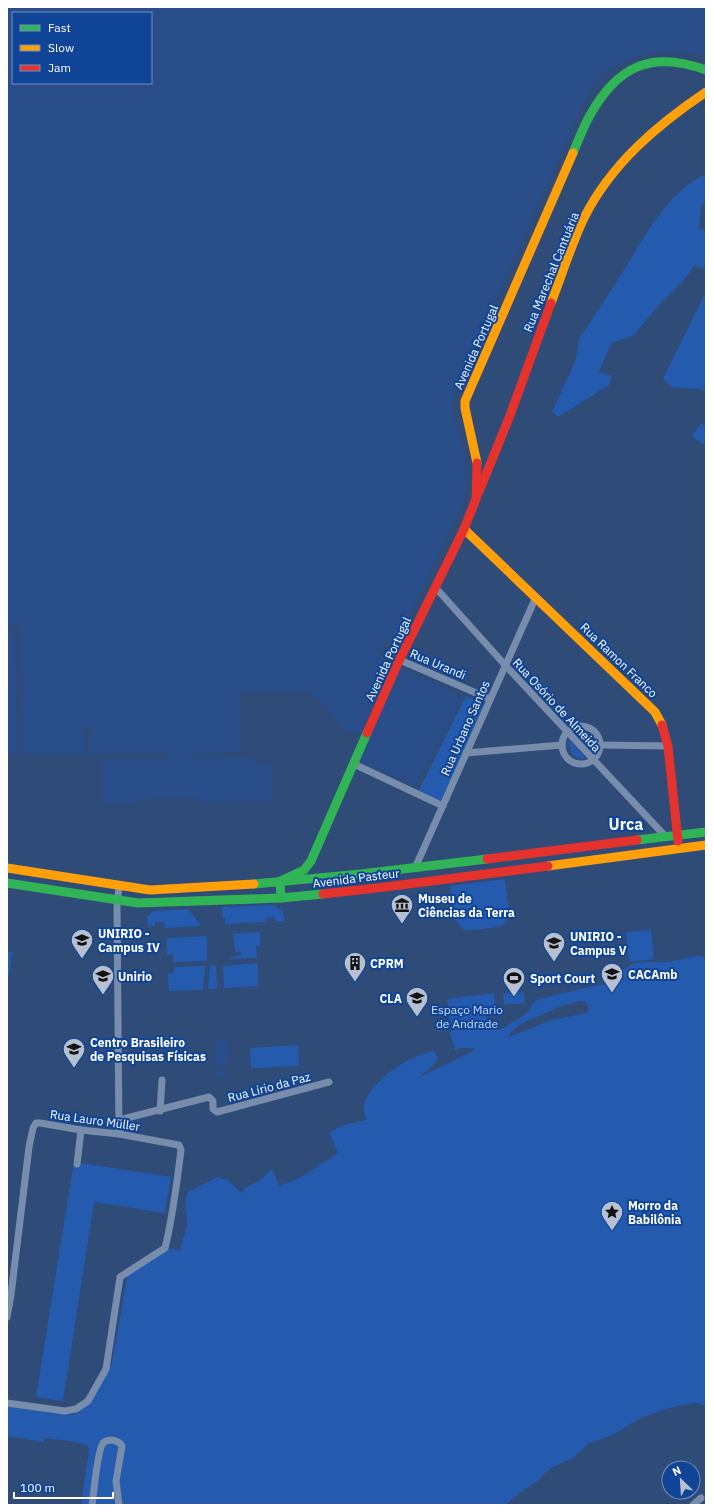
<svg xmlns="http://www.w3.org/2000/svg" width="713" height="1512" viewBox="0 0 713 1512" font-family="'IBM Plex Sans',sans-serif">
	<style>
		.green { fill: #255bae; fill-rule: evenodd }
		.water { fill: #284d89; fill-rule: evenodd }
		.pier { fill: #2f4b78 }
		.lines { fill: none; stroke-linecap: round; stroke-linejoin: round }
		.street { stroke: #788cab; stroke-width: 7 }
		.fast { stroke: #30b455; stroke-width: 9 }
		.slow { stroke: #ff9f0a; stroke-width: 9 }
		.jam { stroke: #e5322d; stroke-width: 9 }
		.labels { text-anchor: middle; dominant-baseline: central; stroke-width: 4; stroke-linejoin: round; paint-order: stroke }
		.street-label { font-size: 12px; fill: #fff; stroke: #104497 }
		.poi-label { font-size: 12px; font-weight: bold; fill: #fff; stroke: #104497; text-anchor: start }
		.park-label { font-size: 12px; fill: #c8defe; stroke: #104497 }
		.district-label { font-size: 16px; font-weight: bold; fill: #fff; stroke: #104497 }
	</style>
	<rect width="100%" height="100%" fill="#2f4b78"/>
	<g class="green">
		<path d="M706 174V203L701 206 699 230 706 229V269L694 266 684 280 657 307 634 335 611 343 599 372 612 376 609 385 558 417 552 412 576 360 579 339C592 319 606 298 619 278 641 243 667 191 706 174Z"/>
		<polygon points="706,292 706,391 700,389 672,387 663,379"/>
		<polygon points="700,424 703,424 706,426 706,446 693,437 693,435"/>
		<polygon points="466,696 480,702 483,706 442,801 438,801 419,790"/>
		<polygon points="576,733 589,737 595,748 592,751"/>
		<path d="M569 740 585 757 581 759C571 756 569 750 569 740Z"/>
		<polygon points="505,879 509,915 505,923 501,926 483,929 464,930 455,919 450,886"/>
		<polygon points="274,905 283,912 285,921 275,921 275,917 266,918 266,922 225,924 225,918 223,918 222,907"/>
		<polygon points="188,909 199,922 200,926 165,928 164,922 155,922 155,926 148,927 147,917 153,911"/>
		<polygon points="651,930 654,959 629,962 626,932"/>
		<polygon points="260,932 260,946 256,946 257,958 231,959 231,957 241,955 241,952 235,952 233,934"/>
		<polygon points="207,936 207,961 173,962 173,954 167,955 167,938"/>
		<polygon points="7,952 12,952 9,977 7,977"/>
		<path d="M697 956 706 957V1406L698 1403H692L669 1408 643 1417 635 1421 613 1435 589 1443 573 1458 551 1468 536 1482 514 1497 507 1505H81L89 1450 88 1446 76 1442 45 1438 44 1442 7 1436V1405L73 1415 79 1412 84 1406 112 1363 127 1278 130 1273 165 1248 181 1250C181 1240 186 1234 187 1225 187 1212 182 1204 189 1191 200 1188 208 1180 219 1177L229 1181 241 1193 245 1188 259 1181 272 1169 280 1187 283 1184 300 1178 338 1153 329 1132 347 1124 366 1120C365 1116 363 1110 364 1105 372 1079 408 1056 434 1051L438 1058 434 1065 418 1078 475 1050 473 1048H459L455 1051 453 1041 449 1034 452 1030 447 999 494 993 496 1006 487 1012 486 1022 491 1028 500 1030 529 1012 532 1004 539 999 589 987 616 983 624 979 623 970C635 959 647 963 663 962 674 962 686 958 697 956ZM579 1001 587 1002 589 1010 587 1013 552 1020 507 1038C519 1021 531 1020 549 1012 552 1011 554 1008 557 1007 565 1005 572 1004 579 1001Z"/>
		<polygon points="258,963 258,986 224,988 223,966"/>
		<polygon points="216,965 217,989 208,989 210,966"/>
		<polygon points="205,966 203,990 169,991 168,973 174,973 174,967"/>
		<polygon points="524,992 525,1003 504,1005 503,994"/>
		<polygon points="298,1045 299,1066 251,1068 250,1048"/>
		<polygon points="74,1162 171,1177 165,1213 94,1202 63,1401 36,1397"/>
	</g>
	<g class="water">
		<path d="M7 7H706V56C671 46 628 52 601 77 589 88 583 105 576 119 569 136 561 153 554 169 521 244 487 319 455 394 450 412 454 416 459 433 466 459 471 479 462 506L398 640 394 642H385L380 650C380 656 385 659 387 664 389 670 377 691 374 697L376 702 400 668 460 695 462 700 416 784 412 785 359 761 374 720 367 717 361 732 353 733 346 732 316 698 307 691 239 692V757H254L255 765H273L274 798V800L272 801 201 802 194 797 140 799 135 803H104L102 801V754H7ZM13 13H151V83H13Z"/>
		<polygon points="214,1041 228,1041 229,1065 215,1066"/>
		<polygon points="228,1070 228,1077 215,1077 215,1071"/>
	</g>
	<g class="pier">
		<polygon points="7,625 20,625 23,754 17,754 15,636 11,631 7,631"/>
		<polygon points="83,726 91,726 91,733 89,733 89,753 85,753 84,734 83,734"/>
		<polygon points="168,752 170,753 171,756 167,758 103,759 103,754 164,753"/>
		<polygon points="193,752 196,754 240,752 239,757 192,758 190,754"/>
	</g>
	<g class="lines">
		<g class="street">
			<polyline points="435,587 505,665 666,837"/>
			<polyline points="400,660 490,699"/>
			<circle cx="581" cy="745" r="19"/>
			<polyline points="600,745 668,746"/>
			<polyline points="466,753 562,745"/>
			<polyline points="354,764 443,806"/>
			<polyline points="415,868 536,597"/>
			<polyline points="160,1111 162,1080"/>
			<polyline points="119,1120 209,1097 213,1101 213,1109 217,1112 329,1082"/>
			<polyline points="119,1134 117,907 119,886"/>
			<polyline points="77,1164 81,1130"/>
			<path d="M7 1317 11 1295 29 1147 33 1128 36 1123H40L81 1130 119 1134 179 1145 181 1150C177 1183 173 1216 165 1248L120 1277 106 1369 88 1401 76 1409 65 1411 7 1403"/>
			<path d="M92 1505C94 1493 97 1451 103 1443 105 1441 109 1440 112 1440 117 1441 120 1442 122 1446L116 1481 119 1505"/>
			<polyline points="693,1505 701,1498"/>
		</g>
		<g class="fast">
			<path d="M573 153C578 141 583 128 589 117 617 66 651 50 706 70"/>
			<polyline points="637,840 706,832"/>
			<polyline points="7,883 138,903 281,898 323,894"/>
			<polyline points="254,884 361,874 487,859"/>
			<polyline points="281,898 280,881 304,870 311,861 367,733"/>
		</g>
		<g class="slow">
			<path d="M551 303C562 275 571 245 584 218 611 164 657 125 706 92"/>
			<polyline points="477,463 465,408 465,401 573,153"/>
			<polyline points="464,529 655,712 662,725"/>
			<polyline points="548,866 706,845"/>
			<polyline points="7,868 150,890 254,884"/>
		</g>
		<g class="jam">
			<polyline points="478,494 509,418 551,303"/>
			<polyline points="662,725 668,746 678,841"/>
			<polyline points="367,733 398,663 464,529 476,499 477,463"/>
			<polyline points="487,859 637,840"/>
			<polyline points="323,894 377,888 548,866"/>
		</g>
	</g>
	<defs>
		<g id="museum-pin" transform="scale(1.15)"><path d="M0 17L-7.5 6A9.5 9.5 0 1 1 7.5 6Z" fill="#b6c0d0" stroke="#104497"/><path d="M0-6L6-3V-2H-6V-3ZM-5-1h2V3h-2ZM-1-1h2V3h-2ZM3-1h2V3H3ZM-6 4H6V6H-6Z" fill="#111"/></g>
		<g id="university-pin" transform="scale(1.15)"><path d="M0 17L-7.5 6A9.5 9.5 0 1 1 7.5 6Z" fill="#b6c0d0" stroke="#104497"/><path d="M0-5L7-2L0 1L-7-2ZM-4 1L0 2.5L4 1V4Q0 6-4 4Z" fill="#111"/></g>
		<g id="building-pin" transform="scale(1.15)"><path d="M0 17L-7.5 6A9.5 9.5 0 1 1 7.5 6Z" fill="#b6c0d0" stroke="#104497"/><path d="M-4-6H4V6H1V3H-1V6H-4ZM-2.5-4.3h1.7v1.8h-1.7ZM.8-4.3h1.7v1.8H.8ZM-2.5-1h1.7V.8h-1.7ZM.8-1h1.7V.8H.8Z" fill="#111"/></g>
		<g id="stadium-pin" transform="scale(1.15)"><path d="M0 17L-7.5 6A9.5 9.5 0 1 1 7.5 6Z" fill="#b6c0d0" stroke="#104497"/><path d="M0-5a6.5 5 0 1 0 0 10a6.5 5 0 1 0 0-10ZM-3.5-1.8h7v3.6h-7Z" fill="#111"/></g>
		<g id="sight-pin" transform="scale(1.15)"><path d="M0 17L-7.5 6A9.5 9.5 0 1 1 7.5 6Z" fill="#b6c0d0" stroke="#104497"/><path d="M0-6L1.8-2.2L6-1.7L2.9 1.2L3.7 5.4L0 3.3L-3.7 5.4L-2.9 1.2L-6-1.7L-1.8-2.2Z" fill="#111"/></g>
	</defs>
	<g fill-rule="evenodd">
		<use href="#museum-pin" x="402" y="905"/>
		<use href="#university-pin" x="82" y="940"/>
		<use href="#university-pin" x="554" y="943"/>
		<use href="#building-pin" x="355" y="963"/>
		<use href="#university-pin" x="612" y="974"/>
		<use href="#university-pin" x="103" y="976"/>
		<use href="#stadium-pin" x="514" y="978"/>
		<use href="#university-pin" x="417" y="998"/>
		<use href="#university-pin" x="74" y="1049"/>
		<use href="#sight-pin" x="612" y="1212"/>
	</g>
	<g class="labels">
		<g class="street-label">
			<text transform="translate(551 272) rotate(-68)">Rua Marechal Cantuária</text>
			<text transform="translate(476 347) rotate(-66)">Avenida Portugal</text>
			<text transform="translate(388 659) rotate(-65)">Avenida Portugal</text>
			<text transform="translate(619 660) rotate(44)">Rua Ramon Franco</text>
			<text transform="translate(438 664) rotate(23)">Rua Urandi</text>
			<text transform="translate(557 705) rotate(47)">Rua Osório de Almeida</text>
			<text transform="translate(465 728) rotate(-66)">Rua Urbano Santos</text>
			<text transform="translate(356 878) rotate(-7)">Avenida Pasteur</text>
			<text transform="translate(269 1087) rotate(-15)">Rua Lírio da Paz</text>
			<text transform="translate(95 1120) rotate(8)">Rua Lauro Müller</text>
		</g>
		<g class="poi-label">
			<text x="418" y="898">Museu de<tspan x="418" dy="14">Ciências da Terra</tspan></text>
			<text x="98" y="933">UNIRIO -<tspan x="98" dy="14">Campus IV</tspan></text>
			<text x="570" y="936">UNIRIO -<tspan x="570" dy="14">Campus V</tspan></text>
			<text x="370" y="963">CPRM</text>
			<text x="628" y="974">CACAmb</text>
			<text x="118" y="976">Unirio</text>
			<text x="530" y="978">Sport Court</text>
			<text x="402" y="998" text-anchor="end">CLA</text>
			<text x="90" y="1042">Centro Brasileiro<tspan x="90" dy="14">de Pesquisas Físicas</tspan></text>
			<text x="628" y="1205">Morro da<tspan x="628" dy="14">Babilônia</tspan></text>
		</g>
		<g class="park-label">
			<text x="467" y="1009">Espaço Mario<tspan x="467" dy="14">de Andrade</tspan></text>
		</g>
		<g class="district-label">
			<text x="626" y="824">Urca</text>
		</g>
	</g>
	<rect width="713" height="1512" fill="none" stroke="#ffffff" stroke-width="16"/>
	<rect x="12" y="12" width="140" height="72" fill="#104497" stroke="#708fc1"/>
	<rect x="20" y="25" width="20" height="6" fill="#30b455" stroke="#708fc1"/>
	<text x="48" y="32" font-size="12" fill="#ffffff">Fast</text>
	<rect x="20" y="45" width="20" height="6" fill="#ff9f0a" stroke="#708fc1"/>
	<text x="48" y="52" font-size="12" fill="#ffffff">Slow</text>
	<rect x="20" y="65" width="20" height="6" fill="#e5322d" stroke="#708fc1"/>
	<text x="48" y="72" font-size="12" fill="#ffffff">Jam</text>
	<g transform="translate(681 1480) rotate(335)"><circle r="19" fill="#104497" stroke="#708fc1"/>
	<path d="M0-3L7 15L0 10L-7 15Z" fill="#b6c0d0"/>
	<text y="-6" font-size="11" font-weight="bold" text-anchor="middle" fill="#ffffff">N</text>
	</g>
	<path d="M14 1492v6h99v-6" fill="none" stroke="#ffffff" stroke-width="2"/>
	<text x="20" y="1492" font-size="12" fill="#ffffff" stroke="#104497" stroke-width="3" paint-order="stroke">100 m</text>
</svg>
